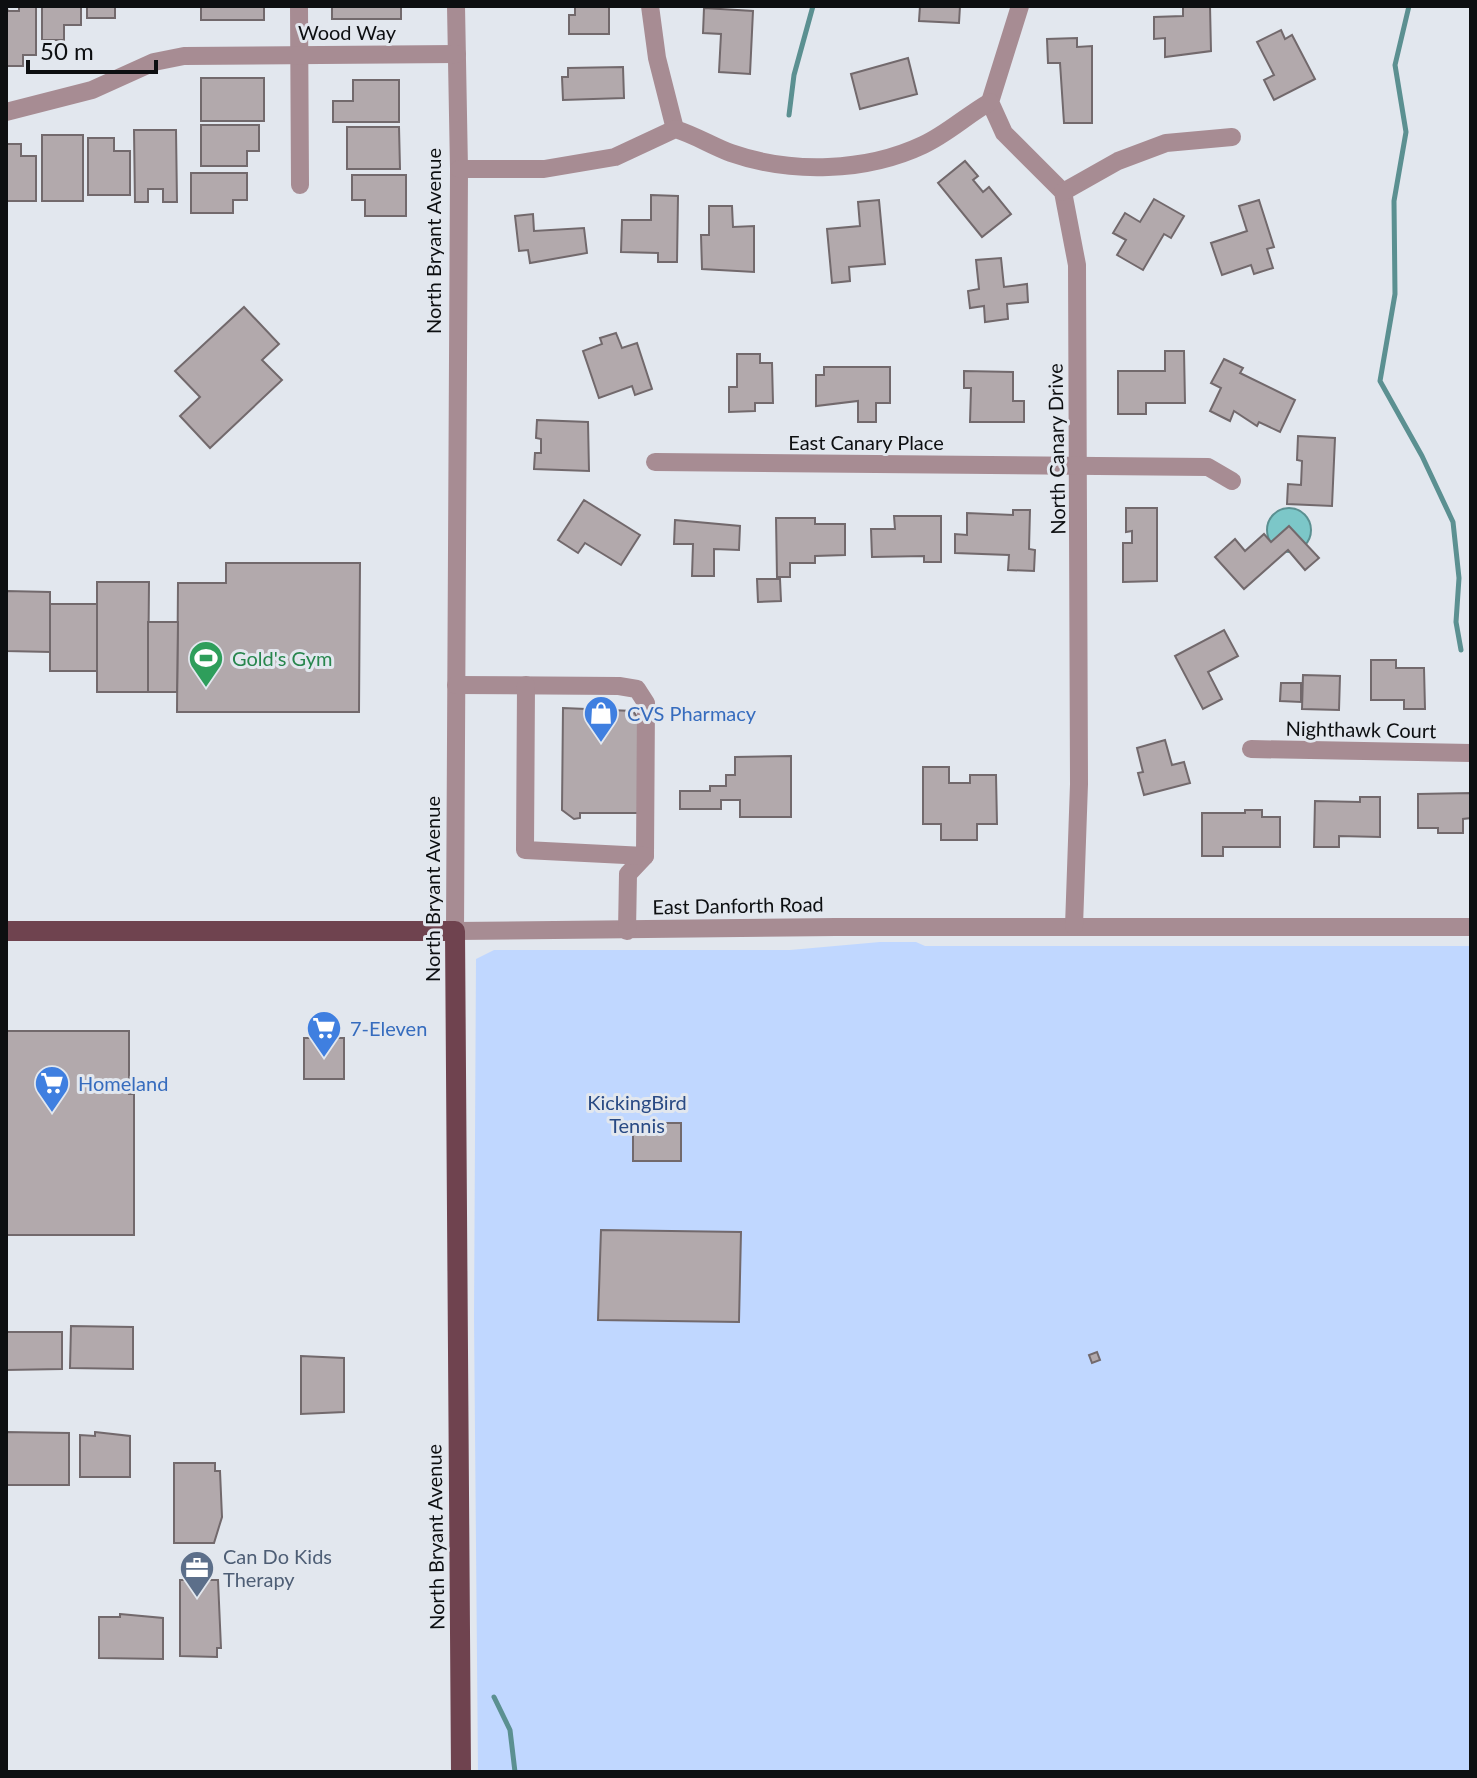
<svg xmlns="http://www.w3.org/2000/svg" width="1477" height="1778" viewBox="0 0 1477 1778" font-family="Lato,sans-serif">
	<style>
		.green { fill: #c0d7ff }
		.water { fill: #7cc7c8; stroke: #5b9091; stroke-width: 2 }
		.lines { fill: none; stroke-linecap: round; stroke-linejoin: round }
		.stream { stroke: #5b9091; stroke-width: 5 }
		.building { fill: #b2a9ac; stroke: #72696c; stroke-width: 2 }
		.minor { stroke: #a78c93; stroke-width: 18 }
		.major { stroke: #6f434f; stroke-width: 20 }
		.labels { text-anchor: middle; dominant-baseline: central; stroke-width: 6; stroke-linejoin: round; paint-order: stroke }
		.street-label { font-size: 20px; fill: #0d0f11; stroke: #e2e7ee }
		.leisure-label { font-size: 20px; fill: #27864d; stroke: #e2e7ee; text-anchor: start }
		.shop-label { font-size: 20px; fill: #366cbe; stroke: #e2e7ee; text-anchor: start }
		.park-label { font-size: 20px; fill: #294a84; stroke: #e2e7ee }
		.service-label { font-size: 20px; fill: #4e5e75; stroke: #e2e7ee; text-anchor: start }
	</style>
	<rect width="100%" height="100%" fill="#e2e7ee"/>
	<polygon class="green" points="880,942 916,942 925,946 1471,946 1471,1772 478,1772 474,1317 476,959 494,950 790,950"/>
	<circle class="water" cx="1289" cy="530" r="22"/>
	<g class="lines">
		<g class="stream">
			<polyline points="1409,6 1395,65 1406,132 1394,201 1395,294 1380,381 1422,456 1453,522 1459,578 1456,622 1461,650"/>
			<polyline points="789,115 794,75 813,6"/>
			<polyline points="494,1697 510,1730 515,1772"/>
		</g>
	</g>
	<g class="building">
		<polygon points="6,6 8,11 19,11 19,6 36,6 36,55 23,55 23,66 6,66"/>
		<polygon points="42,6 81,6 81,25 64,25 64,40 42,40"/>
		<rect x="87" y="6" width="28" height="12"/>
		<rect x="201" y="6" width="63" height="14"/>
		<rect x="332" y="6" width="69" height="13"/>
		<polygon points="575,6 609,6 609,34 569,34 569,15 575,15"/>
		<polygon points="920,6 960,6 959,23 919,21"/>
		<polygon points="1183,6 1210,6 1211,51 1165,57 1165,38 1154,39 1154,17 1183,16"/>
		<polygon points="704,8 753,11 750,74 719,72 721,34 703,33"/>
		<polygon points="1281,30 1285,39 1292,35 1315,79 1274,100 1264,80 1274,75 1257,42"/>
		<polygon points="1077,38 1077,47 1092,46 1092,123 1064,123 1060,63 1048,63 1047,39"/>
		<polygon points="908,58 917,94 860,109 851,74"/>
		<polygon points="623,67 624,98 563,100 562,77 568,77 568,68"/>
		<rect x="201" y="78" width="63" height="43"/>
		<polygon points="353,80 399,80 399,122 333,122 333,101 353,101"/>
		<polygon points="201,125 259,125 259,151 247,151 247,166 201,166"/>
		<polygon points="347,127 399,127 400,169 347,169"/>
		<polygon points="134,130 176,130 177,202 163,202 163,189 148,189 148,202 135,202"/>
		<rect x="42" y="135" width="41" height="66"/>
		<polygon points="88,138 114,138 114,151 130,151 130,195 88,195"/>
		<polygon points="6,144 21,144 21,156 36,156 36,201 6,201"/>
		<polygon points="965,161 978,176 973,180 983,192 989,187 1011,214 982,237 938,183"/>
		<polygon points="191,173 247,173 247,200 233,200 233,213 191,213"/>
		<polygon points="352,175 406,175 406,216 365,216 365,200 352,200"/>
		<polygon points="651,195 678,196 677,262 658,262 658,253 621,252 622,220 651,220"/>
		<polygon points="1154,199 1184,216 1171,238 1164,234 1143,270 1117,255 1126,240 1113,233 1125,213 1140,222"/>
		<polygon points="879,200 885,264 849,267 850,281 832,283 827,229 860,226 858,202"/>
		<polygon points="1259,200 1274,247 1267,249 1273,268 1254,274 1251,265 1222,275 1211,243 1247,231 1239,206"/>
		<polygon points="709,206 732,206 733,227 754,226 754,272 702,269 701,235 709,235"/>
		<polygon points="533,214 534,231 584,228 587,253 530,263 528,250 519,251 515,216"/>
		<polygon points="1001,258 1004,287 1027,284 1028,302 1007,304 1008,319 985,322 984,306 970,308 968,291 979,289 976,260"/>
		<polygon points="244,307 279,344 262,360 282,380 210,448 180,416 200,397 175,371"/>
		<polygon points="616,333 622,348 637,343 652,389 635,395 632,386 599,398 583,351 602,344 600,338"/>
		<polygon points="1165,351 1184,351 1185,403 1146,403 1146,414 1118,414 1118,371 1165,371"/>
		<polygon points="737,354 760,354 760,363 772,363 773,403 755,403 755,411 729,412 729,387 737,387"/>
		<polygon points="1224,359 1243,368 1240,373 1295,400 1280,432 1259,422 1257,426 1234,411 1230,421 1210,411 1221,388 1211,383"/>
		<polygon points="824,367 890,367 890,403 876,403 876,422 858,422 858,401 816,406 816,375 824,375"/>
		<polygon points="964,371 1013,372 1013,401 1024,401 1024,422 970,422 971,388 964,388"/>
		<polygon points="537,420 588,422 589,471 534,469 535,453 541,453 541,439 536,438"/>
		<polygon points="1298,436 1335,438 1332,506 1287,504 1288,484 1301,485 1302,461 1297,460"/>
		<polygon points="584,500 640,535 621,565 585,543 578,553 558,540"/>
		<polygon points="1126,508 1157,508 1157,581 1123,582 1123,543 1132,543 1132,531 1126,532"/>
		<polygon points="1013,510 1030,510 1029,549 1035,550 1034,571 1008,570 1009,555 955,553 955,534 967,535 967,513 1013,515"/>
		<polygon points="894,516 941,516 941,562 924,562 924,556 872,557 871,529 895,529"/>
		<polygon points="776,518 815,518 815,524 845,524 845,555 815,556 815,563 790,563 790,577 777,577"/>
		<polygon points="675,520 740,526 739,550 714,549 714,576 692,576 693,544 674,544"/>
		<polygon points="1289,526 1319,558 1305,570 1288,550 1244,589 1215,557 1235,539 1245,551 1264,534 1271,542"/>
		<polygon points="226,563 360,563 359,712 177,712 178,583 226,583"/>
		<polygon points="757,579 780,579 781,601 758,602"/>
		<polygon points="97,582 149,582 148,692 97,692"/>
		<polygon points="6,591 50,592 50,652 6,651"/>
		<rect x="50" y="604" width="47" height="67"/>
		<polygon points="148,622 178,622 177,692 148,692"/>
		<polygon points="1224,630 1238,656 1208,672 1222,699 1203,709 1175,656"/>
		<polygon points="1371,660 1396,660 1396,668 1424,668 1425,709 1404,709 1404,700 1371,700"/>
		<polygon points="1303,675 1340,676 1339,710 1302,709"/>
		<polygon points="1281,683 1301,683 1301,702 1280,701"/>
		<polygon points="563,708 633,711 639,720 638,813 580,813 580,818 574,819 562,810"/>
		<polygon points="1165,740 1172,765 1184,762 1190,783 1144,795 1138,773 1143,772 1137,748"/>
		<polygon points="791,756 791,817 740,817 740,800 721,800 721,809 680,809 680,791 710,791 710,786 726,786 726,775 735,775 735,757"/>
		<polygon points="923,767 949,767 949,783 970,783 970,775 996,775 997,824 977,824 977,840 941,840 941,824 923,824"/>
		<polygon points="1471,793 1471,818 1463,819 1463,833 1438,833 1438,828 1418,828 1418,794"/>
		<polygon points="1360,797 1380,797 1380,837 1339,836 1339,847 1314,847 1315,801 1360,802"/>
		<polygon points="1245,810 1262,810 1262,817 1280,817 1280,847 1223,847 1223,856 1202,856 1202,813 1245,813"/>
		<polygon points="6,1031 129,1031 129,1094 134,1094 134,1235 6,1235"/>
		<rect x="304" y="1038" width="40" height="41"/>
		<rect x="633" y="1123" width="48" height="38"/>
		<polygon points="601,1230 741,1232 739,1322 598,1320"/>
		<polygon points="71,1326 133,1327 133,1369 70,1368"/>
		<polygon points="6,1332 62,1332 62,1369 6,1370"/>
		<polygon points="1097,1352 1100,1360 1092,1363 1089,1355"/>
		<polygon points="301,1356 344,1358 344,1412 301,1414"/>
		<polygon points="6,1432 69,1433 69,1485 6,1485"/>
		<polygon points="95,1432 130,1436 130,1477 80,1477 80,1435 95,1436"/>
		<polygon points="174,1463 215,1463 215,1471 220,1471 222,1517 214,1543 174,1543"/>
		<polygon points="180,1580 218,1580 221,1648 217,1648 217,1657 180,1656"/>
		<polygon points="120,1614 163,1618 163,1659 99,1658 99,1617 120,1617"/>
	</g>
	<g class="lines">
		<g class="minor">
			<polyline points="299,6 300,185"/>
			<polyline points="456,6 459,169 455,931 836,927 1471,927"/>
			<polyline points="650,6 657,58 675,129"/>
			<polyline points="1020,6 990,102 1004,133 1063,192 1077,265 1079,784 1074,926"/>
			<polyline points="6,112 92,90 154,62 184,56 457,54"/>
			<path d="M459 169H544L615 157 675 129C695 135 712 146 731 153 791 174 866 172 923 145 947 134 967 115 990 102"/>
			<polyline points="1063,192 1118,161 1166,143 1232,137"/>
			<polyline points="655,462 1208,467 1232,481"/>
			<polyline points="456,685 619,686 637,689 646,703 645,856 628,874 627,931"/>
			<polyline points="526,685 525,850 645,856"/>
			<polyline points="1251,749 1471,753"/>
		</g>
		<polyline class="major" points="6,931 455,931 461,1772"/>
	</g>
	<defs>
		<g id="stadium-pin" transform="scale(1.8)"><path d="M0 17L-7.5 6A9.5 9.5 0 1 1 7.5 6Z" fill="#2e9e5b" stroke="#e2e7ee"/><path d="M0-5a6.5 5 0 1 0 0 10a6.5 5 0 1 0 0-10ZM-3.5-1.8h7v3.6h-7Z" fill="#fff"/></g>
		<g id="shop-pin" transform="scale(1.8)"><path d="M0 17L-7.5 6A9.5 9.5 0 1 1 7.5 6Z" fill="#3f7fe0" stroke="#e2e7ee"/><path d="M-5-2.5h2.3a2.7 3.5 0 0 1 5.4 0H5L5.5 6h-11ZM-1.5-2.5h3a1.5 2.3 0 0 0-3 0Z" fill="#fff"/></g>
		<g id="supermarket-pin" transform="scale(1.8)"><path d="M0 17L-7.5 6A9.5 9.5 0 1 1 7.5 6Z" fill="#3f7fe0" stroke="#e2e7ee"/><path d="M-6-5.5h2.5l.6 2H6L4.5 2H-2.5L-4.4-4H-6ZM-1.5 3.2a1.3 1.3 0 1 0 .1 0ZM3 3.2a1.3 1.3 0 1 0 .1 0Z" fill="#fff"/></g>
		<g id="office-pin" transform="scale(1.8)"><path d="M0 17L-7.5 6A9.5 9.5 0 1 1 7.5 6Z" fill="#5c6f8a" stroke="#e2e7ee"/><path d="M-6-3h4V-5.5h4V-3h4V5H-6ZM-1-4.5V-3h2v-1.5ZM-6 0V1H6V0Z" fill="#fff"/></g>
	</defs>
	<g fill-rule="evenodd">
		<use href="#stadium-pin" x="206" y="658"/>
		<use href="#shop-pin" x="601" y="713"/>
		<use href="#supermarket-pin" x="324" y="1028"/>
		<use href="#supermarket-pin" x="52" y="1083"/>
		<use href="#office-pin" x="197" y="1568"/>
	</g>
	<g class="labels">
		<g class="street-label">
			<text x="347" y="32">Wood Way</text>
			<text transform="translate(433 241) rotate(-90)">North Bryant Avenue</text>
			<text x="866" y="442">East Canary Place</text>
			<text transform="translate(1056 449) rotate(-91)">North Canary Drive</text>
			<text transform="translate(1361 729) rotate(1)">Nighthawk Court</text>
			<text transform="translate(432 889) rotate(-90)">North Bryant Avenue</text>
			<text transform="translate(738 905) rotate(-1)">East Danforth Road</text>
			<text transform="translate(435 1537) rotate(-91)">North Bryant Avenue</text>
		</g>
		<g class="leisure-label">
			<text x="232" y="658">Gold's Gym</text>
		</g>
		<g class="shop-label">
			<text x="627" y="713">CVS Pharmacy</text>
			<text x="350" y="1028">7-Eleven</text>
			<text x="78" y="1083">Homeland</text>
		</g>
		<g class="park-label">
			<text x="637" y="1102">KickingBird<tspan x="637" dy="23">Tennis</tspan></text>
		</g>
		<g class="service-label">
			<text x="223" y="1556">Can Do Kids<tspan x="223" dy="23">Therapy</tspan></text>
		</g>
	</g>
	<rect width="1477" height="1778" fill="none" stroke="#0d0f11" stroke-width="16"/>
	<path d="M28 60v12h128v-12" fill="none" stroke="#0d0f11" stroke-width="4"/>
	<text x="40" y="60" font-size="24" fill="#0d0f11" stroke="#e2e7ee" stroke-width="6" paint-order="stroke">50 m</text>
</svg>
